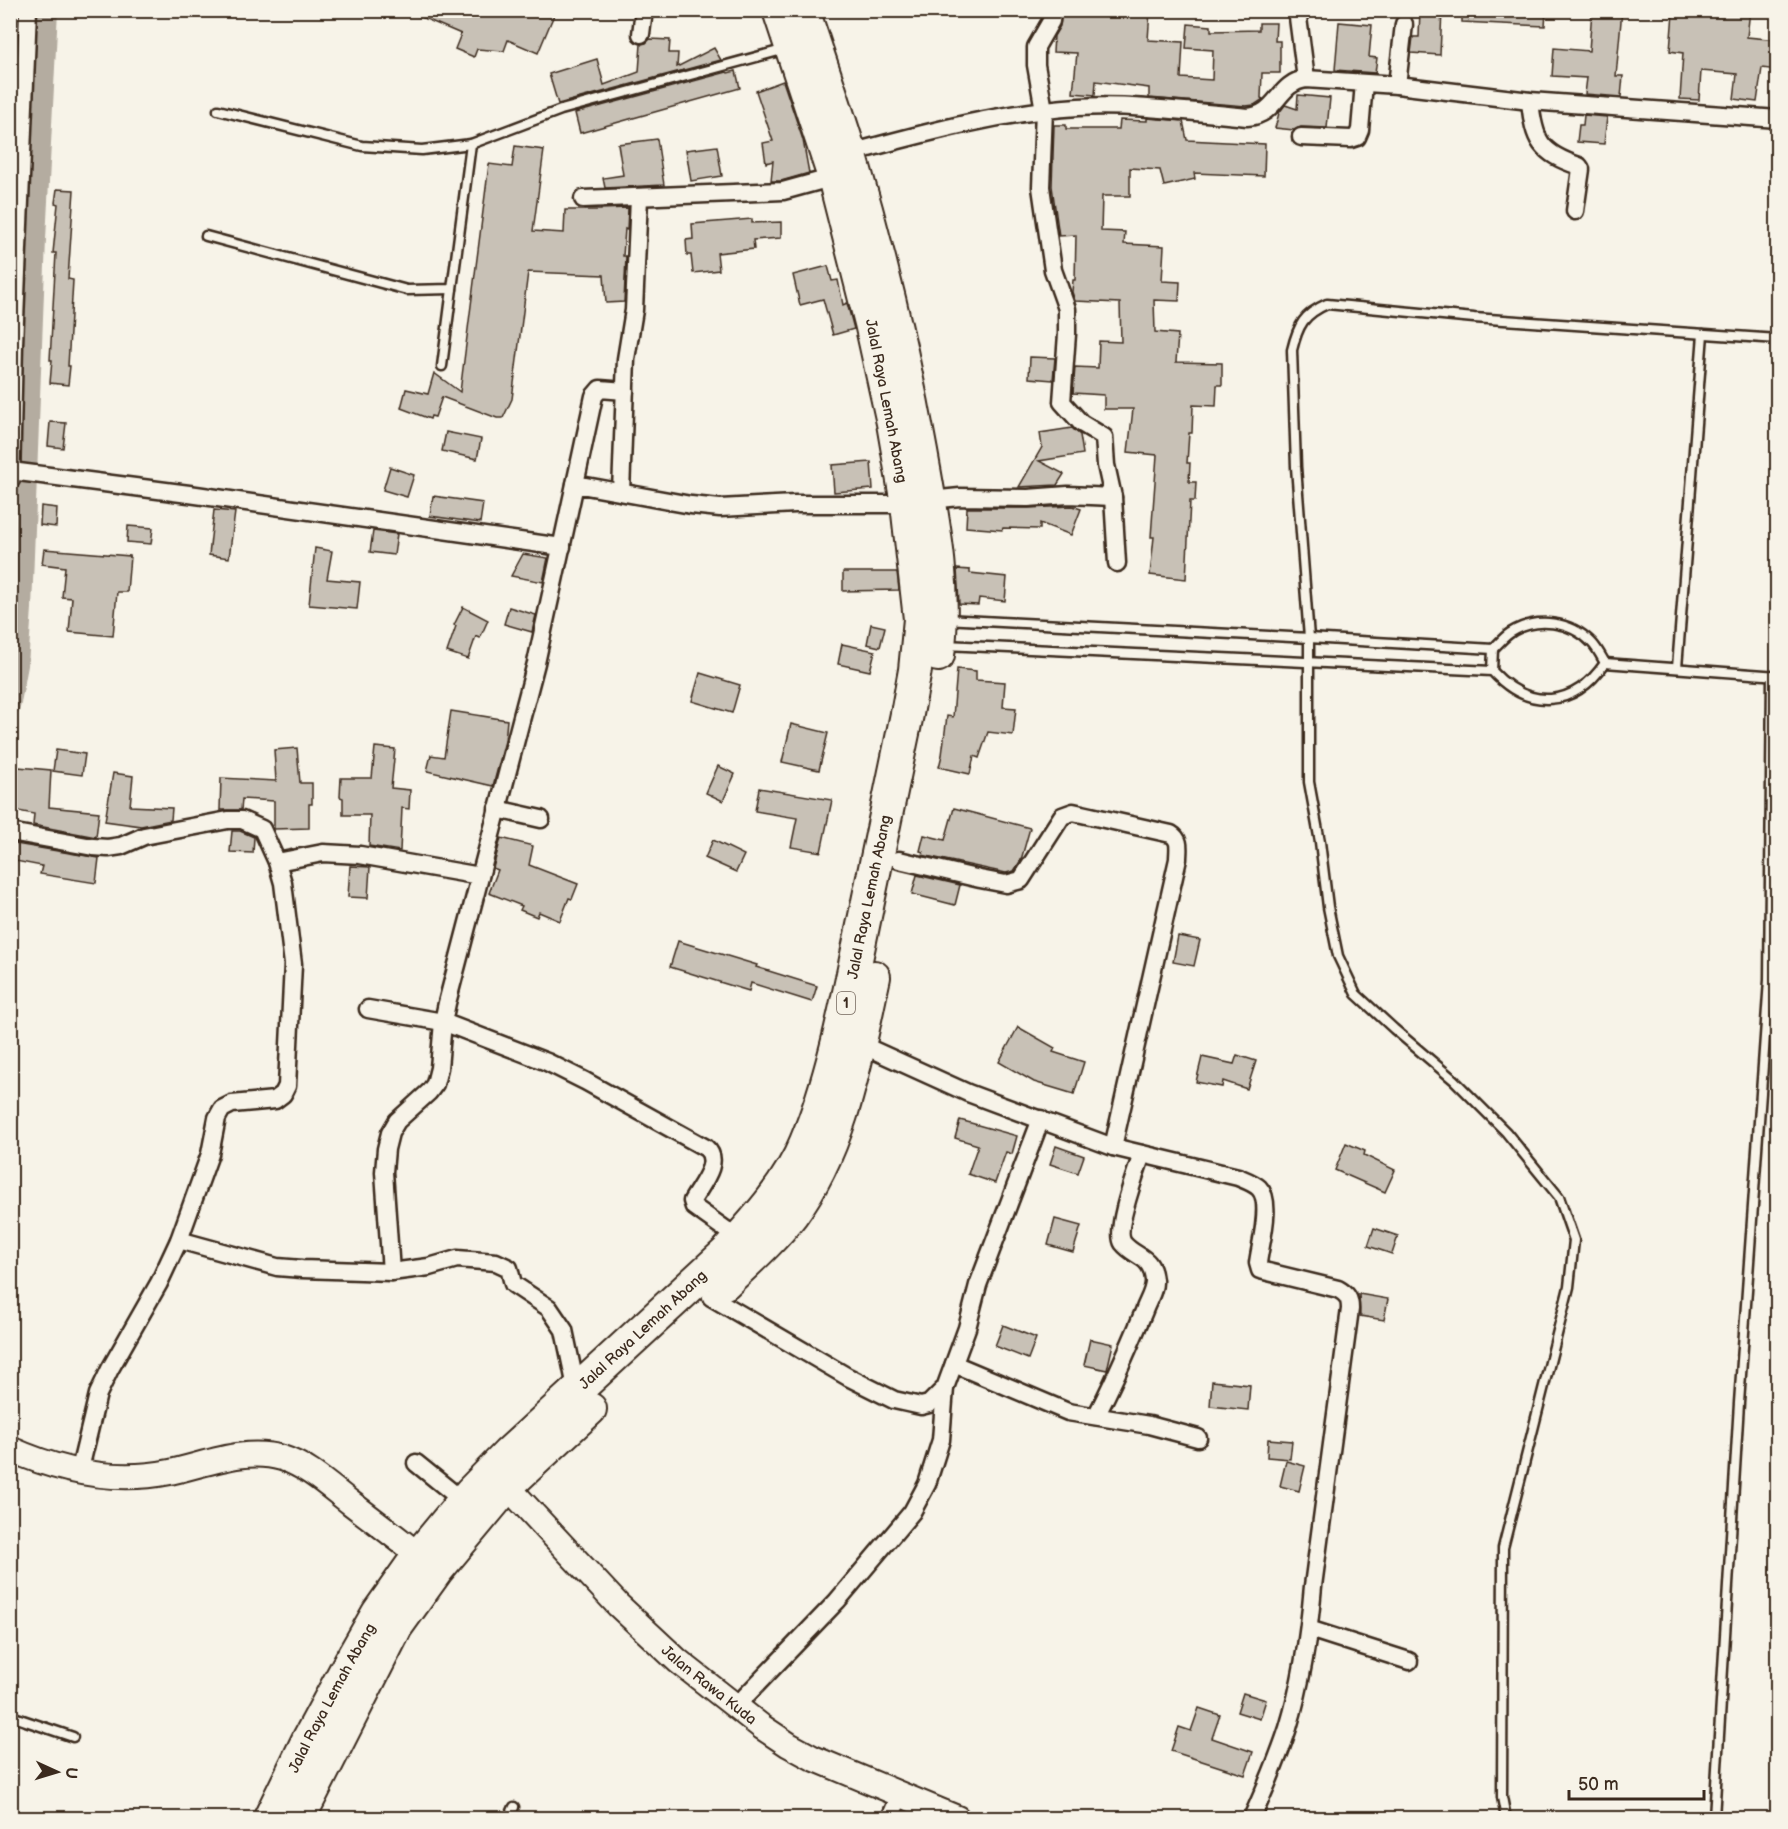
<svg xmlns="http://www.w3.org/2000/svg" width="1788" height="1829" viewBox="0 0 1788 1829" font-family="'Balsamiq Sans',sans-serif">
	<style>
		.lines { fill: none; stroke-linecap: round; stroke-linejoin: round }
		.canal { stroke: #b4aca0; stroke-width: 20 }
		.building { fill: #c8c1b6; stroke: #3b2a1e; stroke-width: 1.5 }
		.lane-casing { stroke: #3b2a1e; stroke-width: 13 }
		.street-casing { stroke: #3b2a1e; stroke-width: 21 }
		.secondary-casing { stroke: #3b2a1e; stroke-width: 28 }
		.highway-casing { stroke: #3b2a1e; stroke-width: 36 }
		.lane { stroke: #f7f3e8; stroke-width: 8 }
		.street { stroke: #f7f3e8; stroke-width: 16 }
		.secondary { stroke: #f7f3e8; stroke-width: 24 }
		.highway { stroke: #f7f3e8; stroke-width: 32 }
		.labels { text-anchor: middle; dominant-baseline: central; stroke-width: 6; stroke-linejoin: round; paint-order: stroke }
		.shield { fill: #f7f3e8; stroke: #73665b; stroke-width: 1.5 }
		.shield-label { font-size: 14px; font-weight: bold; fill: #3b2a1e }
		.street-label { font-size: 15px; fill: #3b2a1e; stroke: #f7f3e8 }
	</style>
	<rect width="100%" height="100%" fill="#f7f3e8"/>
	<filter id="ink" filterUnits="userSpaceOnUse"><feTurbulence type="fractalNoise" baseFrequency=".0167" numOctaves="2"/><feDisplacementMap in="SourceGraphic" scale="12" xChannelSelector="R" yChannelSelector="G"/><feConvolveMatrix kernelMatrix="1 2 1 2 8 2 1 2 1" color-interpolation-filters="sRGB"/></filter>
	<g filter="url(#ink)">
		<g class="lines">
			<polyline class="canal" points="10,707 18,665 22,608 36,239 48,10"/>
		</g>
		<g class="building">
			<polygon points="405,10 556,10 538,53 508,40 504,51 477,49 474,57 455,49 461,34"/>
			<polygon points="1062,10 1150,10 1148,40 1183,42 1181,78 1212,80 1213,50 1186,48 1188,24 1211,26 1211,31 1259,30 1259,23 1276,23 1275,41 1280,41 1280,73 1262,73 1261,98 1263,99 1254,105 1246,106 1149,98 1149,88 1096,81 1095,95 1073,93 1077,53 1053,52 1054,36 1060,26"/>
			<polygon points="1420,10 1442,10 1440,55 1411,53 1413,37 1419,37"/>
			<polygon points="1462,10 1546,10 1545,26 1462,22"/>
			<polygon points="1592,10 1622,10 1616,76 1623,76 1621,97 1585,94 1587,78 1552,76 1554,48 1589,51"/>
			<polygon points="1724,10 1750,10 1747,37 1778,40 1778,70 1762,68 1757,102 1734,99 1737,74 1701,71 1699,100 1680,99 1683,53 1670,51 1673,13 1723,15"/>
			<polygon points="1339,22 1372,25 1369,57 1377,58 1375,73 1335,70"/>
			<polygon points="650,39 670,40 669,53 678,53 677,67 714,48 721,60 558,104 549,74 597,59 604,85 639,72 641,44 646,43"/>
			<polygon points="736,71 740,88 580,133 575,113 727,72 728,73"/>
			<polygon points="783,81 803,140 809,173 781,181 771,181 773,161 766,163 763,143 773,141 756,91"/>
			<polygon points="1298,95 1330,98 1327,128 1301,127 1294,130 1275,128 1279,113 1285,105 1297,109"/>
			<polygon points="1584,115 1607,117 1604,144 1577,142 1579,125 1583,125"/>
			<polygon points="1147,118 1183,121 1187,140 1265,144 1264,176 1194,173 1195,179 1164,186 1160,170 1130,168 1130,196 1102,196 1101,231 1125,232 1124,244 1164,246 1162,281 1180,282 1179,301 1154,300 1155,332 1178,334 1176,362 1222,363 1222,385 1217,385 1216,406 1193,405 1192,433 1189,433 1187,463 1190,463 1189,482 1196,482 1195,501 1190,501 1186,579 1150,575 1154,537 1151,537 1157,455 1128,452 1133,409 1104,409 1104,395 1073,393 1075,367 1098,368 1099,341 1121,342 1120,303 1075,301 1072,292 1073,280 1075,280 1076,235 1059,236 1052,186 1054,125 1066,125 1066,129 1119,129 1120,120 1147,121"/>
			<polygon points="657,139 664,185 605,188 603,178 623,175 618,144"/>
			<polygon points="515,146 544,150 533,231 564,233 565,210 601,210 601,209 628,208 627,230 625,229 623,256 626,256 624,302 606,303 604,275 528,272 512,399 503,418 497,418 442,397 435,417 431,416 430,419 401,408 406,389 428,394 434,373 460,392 489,164 512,167"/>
			<polygon points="717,146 722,176 691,181 686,150"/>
			<polygon points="57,189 74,190 68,279 73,280 68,366 70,366 68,385 50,383 52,360 50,360 56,253 53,253 58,204 55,203"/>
			<polygon points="752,219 752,223 781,222 781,238 753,240 754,249 717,253 719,270 693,273 691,255 687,255 686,240 693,239 692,224"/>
			<polygon points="828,266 832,281 838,280 843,305 847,303 854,329 833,335 823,299 800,305 793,275"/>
			<polygon points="1030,357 1055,358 1053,380 1029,378"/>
			<polygon points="50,422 66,423 63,448 48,446"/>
			<polygon points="1072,428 1080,435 1083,454 1039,461 1064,474 1057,485 1019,487 1042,447 1040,433"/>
			<polygon points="446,432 481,439 477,459 442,451"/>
			<polygon points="871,462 873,489 834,492 832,465"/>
			<polygon points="390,467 414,475 407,497 383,490"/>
			<polygon points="433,496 483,503 480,523 430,516"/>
			<polygon points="41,506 57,508 56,527 40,525"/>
			<polygon points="1072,506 1081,509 1071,535 1040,523 1040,529 1003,528 1002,530 966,527 967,508 1028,508"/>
			<polygon points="214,510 235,512 229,558 209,555"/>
			<polygon points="128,526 153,528 151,544 127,542"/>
			<polygon points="373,531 397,534 394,555 370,552"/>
			<polygon points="315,548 332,551 327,579 360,582 357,609 309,605"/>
			<polygon points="44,549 130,556 127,592 117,592 113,636 69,632 72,598 62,597 65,567 42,564"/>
			<polygon points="523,554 548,558 543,582 511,576"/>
			<polygon points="957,569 970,570 970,573 1007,577 1005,601 979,598 978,605 959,604"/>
			<polygon points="843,572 897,572 899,590 843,591"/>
			<polygon points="463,607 488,620 480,638 476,636 468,659 447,652 456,626 454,625"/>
			<polygon points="509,607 536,615 532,632 504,624"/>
			<polygon points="871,624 885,627 880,647 867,644"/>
			<polygon points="842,644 875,651 870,671 838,664"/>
			<polygon points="957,669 976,671 976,680 1005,682 1003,707 1016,708 1013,735 988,732 979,758 974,756 970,774 939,767 942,755 947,716 953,717"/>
			<polygon points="700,673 740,685 732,713 692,701"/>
			<polygon points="451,711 507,720 505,741 493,786 427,771 431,755 444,757"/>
			<polygon points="791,724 828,733 819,770 782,762"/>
			<polygon points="375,747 395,749 391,788 410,790 409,809 402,808 400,851 369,846 370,815 343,815 343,798 340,797 341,778 372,778"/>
			<polygon points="297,748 300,783 312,783 312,804 309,804 309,828 274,829 274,801 242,799 241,810 220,810 221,778 276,781 274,750"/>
			<polygon points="56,750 85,754 82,775 53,771"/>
			<polygon points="718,766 735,774 723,801 706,793"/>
			<polygon points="18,767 51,770 49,807 99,812 96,837 33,825 34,814 13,810"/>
			<polygon points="113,773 133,776 130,806 172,808 171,820 141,826 105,821"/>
			<polygon points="759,788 832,800 821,852 791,847 797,818 755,811"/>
			<polygon points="954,808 1030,828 1021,860 1014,871 1006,873 922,855 923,852 920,851 924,835 945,840"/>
			<polygon points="232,831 240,831 254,837 253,853 230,852"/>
			<polygon points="501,838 533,846 529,865 578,884 572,899 569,898 560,921 539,912 537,917 520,910 522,906 489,893 498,870 493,868"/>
			<polygon points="713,840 744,855 736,872 705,858"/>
			<polygon points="10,843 99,858 96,883 40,874 42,866 10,860"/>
			<polygon points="350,866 370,867 368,898 348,897"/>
			<polygon points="917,875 960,885 955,905 912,894"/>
			<polygon points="1178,936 1200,940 1194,966 1173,962"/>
			<polygon points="678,941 757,965 756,967 817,986 812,1002 751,983 749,991 670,967"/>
			<polygon points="1018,1027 1055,1048 1053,1052 1084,1062 1074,1094 1034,1082 999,1062"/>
			<polygon points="1237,1055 1256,1061 1247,1089 1223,1081 1222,1087 1196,1082 1202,1057 1234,1064"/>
			<polygon points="960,1120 1017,1136 1012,1154 1006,1152 995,1183 968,1174 978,1145 955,1138"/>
			<polygon points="1346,1143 1365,1151 1364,1155 1395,1170 1385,1192 1335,1170"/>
			<polygon points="1056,1146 1084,1156 1078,1173 1050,1164"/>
			<polygon points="1055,1219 1081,1226 1073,1252 1048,1245"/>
			<polygon points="1374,1228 1398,1236 1392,1254 1368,1246"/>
			<polygon points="1359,1294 1388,1299 1384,1320 1360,1316"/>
			<polygon points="1003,1325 1036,1338 1028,1359 995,1346"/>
			<polygon points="1090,1339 1113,1344 1107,1370 1084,1365"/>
			<polygon points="1212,1381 1250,1385 1248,1410 1210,1406"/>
			<polygon points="1268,1439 1292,1441 1290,1459 1267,1457"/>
			<polygon points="1286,1461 1305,1466 1299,1491 1280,1486"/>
			<polygon points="1243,1693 1266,1700 1260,1719 1237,1712"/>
			<polygon points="1199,1708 1220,1715 1212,1738 1253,1752 1245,1775 1171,1751 1179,1727 1191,1731"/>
		</g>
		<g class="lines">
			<g class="lane-casing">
				<g id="lane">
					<polyline points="218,110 362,146 422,150 471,144 561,110 786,49"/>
					<polyline points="206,236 407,290 452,289 471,144"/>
					<polyline points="442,366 452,289"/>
					<polyline points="945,619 1309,638 1493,649"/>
					<path d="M945 645 1492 671C1529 711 1574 708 1605 663"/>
					<polyline points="1605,663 1778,676"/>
					<polyline points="1677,668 1703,334"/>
					<path d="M1492 671 1493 649C1498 644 1504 637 1510 633 1536 616 1571 621 1592 643 1597 648 1601 656 1605 663"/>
					<polyline points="11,1716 73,1737"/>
					<polyline points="509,1818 514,1807"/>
					<path d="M1506 1818 1502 1797 1503 1548 1569 1287 1574 1240 1559 1197 1506 1132 1454 1080 1394 1029 1356 994 1338 956 1328 907 1320 842 1309 782V638L1296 467 1292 350C1298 325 1304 314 1327 304L1474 318 1778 339"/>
					<polyline points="1714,1818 1739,1403 1769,980 1772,675"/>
				</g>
			</g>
			<g class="street-casing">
				<g id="street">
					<polyline points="1052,10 1051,21 1036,47 1036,65 1044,110 1041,187 1053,270 1067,309 1067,334 1062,402 1081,423 1104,437 1106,465 1113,497 1117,563"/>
					<polyline points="1297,10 1306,79"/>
					<polyline points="641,34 644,10"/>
					<polyline points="1397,85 1404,24"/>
					<path d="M1530 101C1534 141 1540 153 1579 166L1581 169 1575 211"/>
					<polyline points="1301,137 1351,139 1357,137 1360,130 1364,83"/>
					<path d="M850 153C925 133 1000 112 1078 107 1134 104 1191 112 1247 117 1278 115 1277 83 1306 79L1397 85 1530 101 1778 119"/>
					<polyline points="583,199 783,191 834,177"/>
					<polyline points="11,471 189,494 562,547"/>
					<polyline points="11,480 14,344 28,10"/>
					<polyline points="575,484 594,396 600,389 625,391"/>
					<polyline points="621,492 626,359 634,310 639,198"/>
					<polyline points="930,500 960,497 1028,498 1068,495 1113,497"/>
					<polyline points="497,809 541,819"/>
					<polyline points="10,832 93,847 108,848 121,846 144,836 228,820 242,820 262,829 277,862 283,883 293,964 287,1086 283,1094 275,1100 232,1104 222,1109 217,1118 210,1154 179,1240 159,1283 110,1369 98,1394 79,1473"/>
					<path d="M899 860 980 879 1006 884 1021 880 1062 816 1073 812 1171 834C1181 840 1178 849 1178 859L1113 1147"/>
					<polyline points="277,862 323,853 360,855 480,876"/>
					<path d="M368 1009 443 1022 547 1062 585 1081 706 1148C722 1162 700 1186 692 1201L694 1207 739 1239"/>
					<path d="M860 1044 968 1093 1113 1147 1238 1177C1245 1180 1254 1183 1259 1188 1273 1202 1260 1245 1258 1263L1260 1270 1338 1289C1347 1294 1350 1298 1350 1309L1313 1586C1309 1634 1302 1682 1288 1728 1278 1759 1265 1789 1252 1818"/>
					<polyline points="179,1240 277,1267 302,1269 391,1272 429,1267 457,1259 496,1262 509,1268 513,1284 549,1308 564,1330 577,1392"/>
					<polyline points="391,1272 384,1172 386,1149 390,1133 397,1121 429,1092 435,1084 439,1068 443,1022 447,1003 536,663 575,484 691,505 720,508 795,504 907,504"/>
					<polyline points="711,1297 848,1377 894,1400 921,1406 929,1404 945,1388 967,1328 978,1285 1041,1119"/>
					<polyline points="954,1364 1068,1412 1149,1425 1198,1438"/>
					<path d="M1096 1416C1114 1382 1129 1347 1144 1311 1147 1302 1155 1290 1154 1280 1152 1255 1135 1258 1123 1243 1114 1230 1137 1170 1142 1154"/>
					<polyline points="416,1463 463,1501"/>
					<polyline points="1309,1629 1409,1661"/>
					<polyline points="736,1706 837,1601 912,1512 927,1484 941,1440 945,1388"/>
					<polyline points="890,1818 900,1795"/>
				</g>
			</g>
			<g class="secondary-casing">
				<g id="secondary">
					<path d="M10 1449C61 1472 115 1483 170 1472 207 1464 245 1447 282 1458 308 1466 330 1487 351 1503 377 1523 405 1543 430 1565"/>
					<path id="s1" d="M507 1486 618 1605 678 1661 762 1727 789 1745 813 1758 957 1818"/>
				</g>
			</g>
			<g class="highway-casing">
				<g id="highway">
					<path d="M803 10C819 58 835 105 850 153 879 251 903 351 921 452 933 520 947 586 938 655"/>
					<path d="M725 1283C748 1261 773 1239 792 1214 843 1145 856 1059 874 977"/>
					<path id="s2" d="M270 1818 308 1740 350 1662 378 1613 419 1555 471 1492 508 1454 727 1252C757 1219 789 1184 806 1142 831 1083 846 1008 859 945 875 868 891 791 907 714L915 670 920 619 907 504 893 423 871 323 834 177 779 10"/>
					<polyline points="299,1818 396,1627 437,1570 507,1486 590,1409"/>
				</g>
			</g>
			<use href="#lane" class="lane"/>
			<use href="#street" class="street"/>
			<use href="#secondary" class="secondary"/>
			<use href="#highway" class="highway"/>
		</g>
	</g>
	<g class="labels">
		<rect class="shield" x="837" y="992" width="18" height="22" rx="4.5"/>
		<g class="shield-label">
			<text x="846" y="1003">1</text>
		</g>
		<g class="street-label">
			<text transform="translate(886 401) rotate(79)">Jalal Raya Lemah Abang</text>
			<text stroke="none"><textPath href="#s2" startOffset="1125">Jalal Raya Lemah Abang</textPath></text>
			<text stroke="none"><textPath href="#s2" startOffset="621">Jalal Raya Lemah Abang</textPath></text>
			<text stroke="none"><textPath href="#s1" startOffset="284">Jalan Rawa Kuda</textPath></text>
			<text stroke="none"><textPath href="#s2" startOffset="135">Jalal Raya Lemah Abang</textPath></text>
		</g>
	</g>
	<rect width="1788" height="1829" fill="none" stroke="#f7f3e8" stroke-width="36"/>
	<rect x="18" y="18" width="1752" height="1793" fill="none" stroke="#3b2a1e" stroke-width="2" filter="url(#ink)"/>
	<g transform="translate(57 1772) rotate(94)" stroke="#f7f3e8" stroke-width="4.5" paint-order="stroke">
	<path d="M0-4.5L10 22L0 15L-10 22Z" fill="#3b2a1e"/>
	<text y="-9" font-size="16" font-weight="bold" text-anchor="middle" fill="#3b2a1e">U</text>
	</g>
	<path d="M1569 1790v9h135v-9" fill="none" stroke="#3b2a1e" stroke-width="3"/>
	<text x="1578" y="1790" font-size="18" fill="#3b2a1e" stroke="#f7f3e8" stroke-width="4.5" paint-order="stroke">50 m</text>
</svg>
